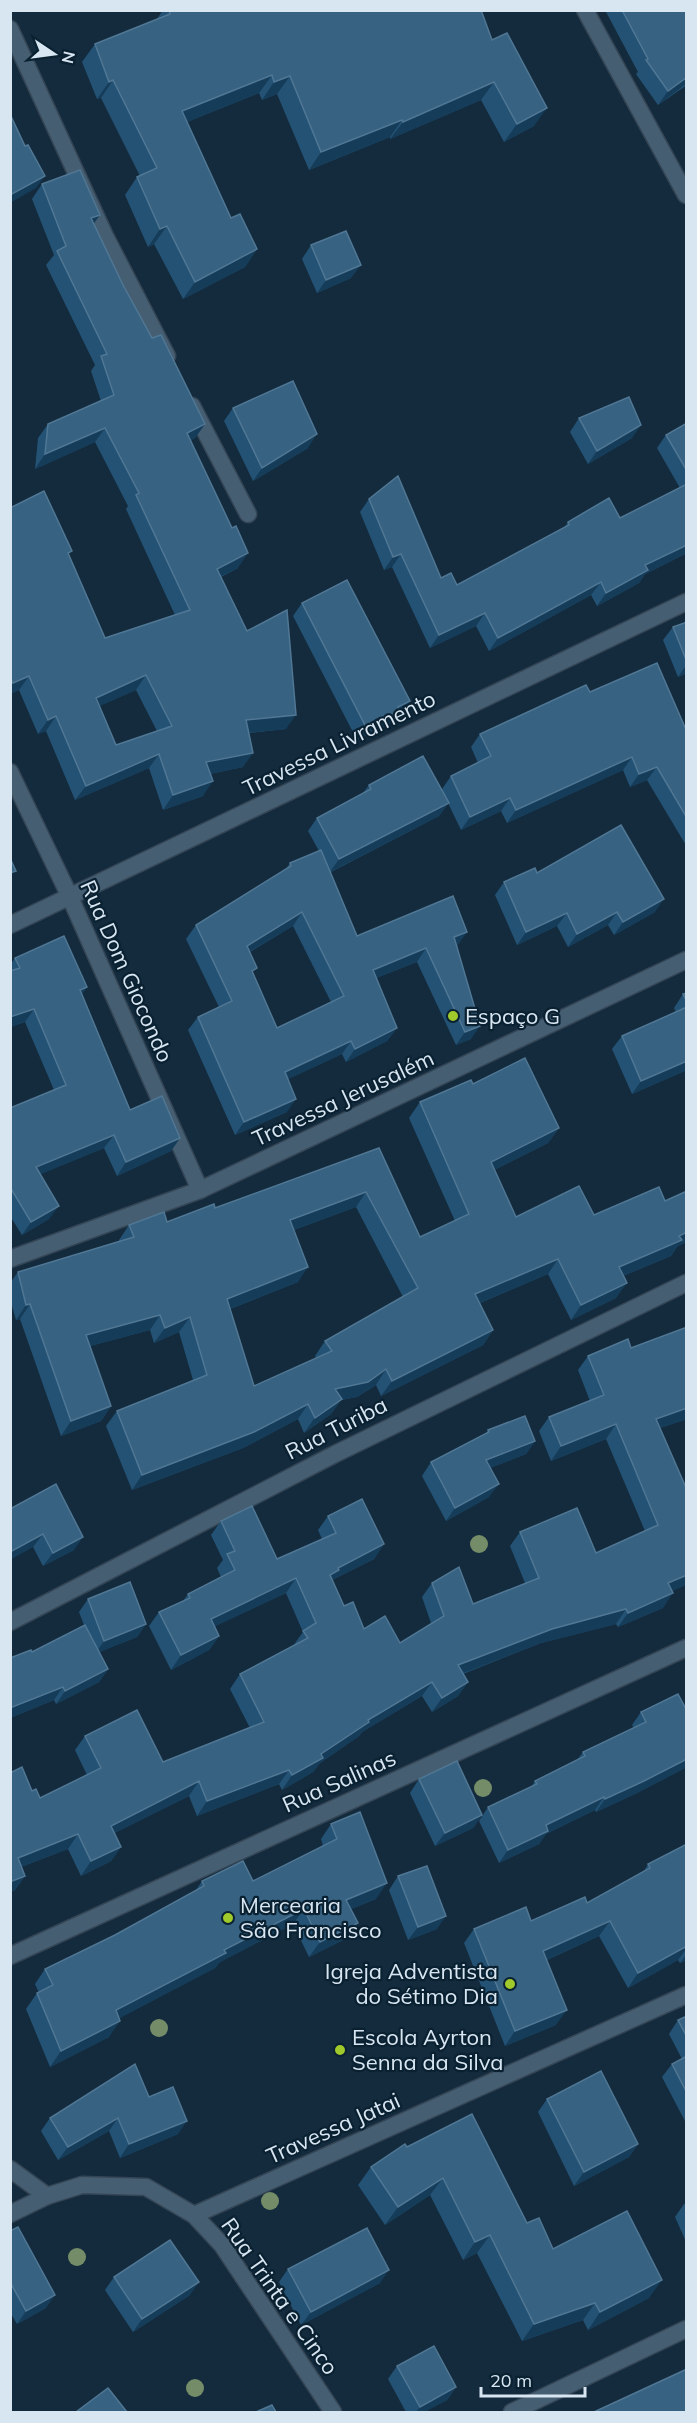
<svg xmlns="http://www.w3.org/2000/svg" width="697" height="2423" viewBox="0 0 697 2423" font-family="Mulish,sans-serif">
	<style>
		.lines { fill: none; stroke-linecap: round; stroke-linejoin: round }
		.minor-casing { stroke: #344655; stroke-width: 19 }
		.minor { stroke: #465e72; stroke-width: 16 }
		.tree { fill: #748d68 }
		.wall { fill: #245274; fill-rule: evenodd }
		.shaded-wall { fill: #153c59 }
		.building { fill: #376282; stroke: #507794; stroke-width: 1.5; fill-rule: evenodd }
		.poi-dot { fill: #a0c92b; stroke: #0a2132; stroke-width: 2 }
		.labels { text-anchor: middle; dominant-baseline: central; stroke-width: 4.5; stroke-linejoin: round; paint-order: stroke }
		.street-label { font-size: 22px; fill: #d8e6f2; stroke: #0a2132 }
		.poi-label { font-size: 22px; fill: #d8e6f2; stroke: #0a2132; text-anchor: start }
	</style>
	<rect width="100%" height="100%" fill="#142b3d"/>
	<g class="lines">
		<g class="minor-casing">
			<g id="minor">
				<polyline points="585,10 686,195"/>
				<polyline points="10,29 105,236 167,356"/>
				<polyline points="192,406 248,514"/>
				<polyline points="10,772 70,897 200,1190"/>
				<polyline points="10,925 686,602"/>
				<polyline points="10,1259 200,1190 686,960"/>
				<polyline points="10,1622 335,1454 686,1283"/>
				<polyline points="10,1956 686,1648"/>
				<polyline points="10,2169 47,2196"/>
				<polyline points="10,2214 47,2196 82,2185 146,2187 194,2215 222,2245 333,2412"/>
				<polyline points="194,2215 686,1995"/>
				<polyline points="512,2412 686,2329"/>
			</g>
		</g>
		<use href="#minor" class="minor"/>
	</g>
	<g class="tree">
		<circle cx="479" cy="1544" r="9"/>
		<circle cx="483" cy="1788" r="9"/>
		<circle cx="159" cy="2028" r="9"/>
		<circle cx="270" cy="2201" r="9"/>
		<circle cx="77" cy="2257" r="9"/>
		<circle cx="195" cy="2388" r="9"/>
	</g>
	<g class="wall">
		<polygon points="163,10 481,10 492,40 534,126 504,142 481,100 390,139 390,137 309,170 277,94 262,100 259,93 187,122 231,218 257,249 245,267 183,299 154,244 148,247 125,195 137,177 140,176 101,98 97,99 82,62 95,44 157,19"/>
		<polygon points="605,10 687,10 687,85 658,105 636,74 638,72"/>
		<path d="M42 184 94 224 123 285 152 338 205 424 195 438 191 440 238 568 221 577 286 729 249 733 243 767 210 774 203 796 163 810 149 768 75 800 46 731 38 734 19 690 10 694V508L69 555 105 638 175 615 126 509 128 506 95 442 35 469 38 438 48 424 101 401 91 371 95 365 46 265 54 255 32 199ZM136 690 157 731 116 745 99 706Z"/>
		<polygon points="311,245 351,278 317,293 302,259"/>
		<polygon points="233,408 308,448 253,481 224,421"/>
		<polygon points="579,418 632,438 588,464 570,432"/>
		<polygon points="687,423 687,553 645,574 639,583 597,606 591,595 489,651 476,626 430,648 392,567 384,570 360,512 369,499 441,578 457,585 564,528 568,522 620,518 680,488 657,448 666,435"/>
		<polygon points="302,603 410,701 401,714 394,718 390,724 357,740 293,616"/>
		<polygon points="687,622 687,673 678,677 663,640 673,627"/>
		<path d="M590 692 687 732V847L647 780 630 787 623 770 507 823 501 811 461 830 448 803 439 816 331 872 357 936 458 945 456 946 471 1039 456 1045 417 962 376 978 397 1028 387 1041 346 1062 342 1054 288 1079 287 1112 235 1135 188 1030 198 1017 219 1007 186 939 196 925 285 870 290 863 319 851 308 831 317 818 363 793 369 785 442 789 451 776 478 763 471 747 480 734ZM293 926 331 1002 277 1028 253 974 250 952Z"/>
		<polygon points="537,873 655,912 614,935 608,925 568,947 557,926 517,945 495,895 504,882"/>
		<polygon points="15,958 87,987 82,994 130,1110 180,1138 171,1151 117,1176 104,1148 40,1174 49,1219 22,1235 10,1216 10,1108 54,1090 25,1022 10,1027 10,965"/>
		<polygon points="687,993 687,1070 632,1094 612,1049 622,1036 676,1012 674,1008 683,994"/>
		<path d="M473 1084 559 1128 548 1143 494 1170 516 1217 594 1215 677 1247 671 1256 623 1276 616 1298 571 1320 548 1274 480 1303 493 1330 483 1345 381 1396 376 1385 357 1397 341 1400 331 1414 304 1433 298 1419 243 1448 132 1490 106 1426 117 1411 193 1380 179 1332 154 1343 150 1330 90 1346 111 1406 101 1421 61 1436 20 1319 16 1320 10 1299V1283L18 1272 119 1241V1240L129 1225 167 1222 215 1208 379 1148 420 1237 455 1221 409 1118 420 1102ZM356 1207 403 1297 325 1341 315 1356 316 1358 254 1386 230 1309 298 1282 294 1230Z"/>
		<polygon points="631,1348 687,1419 660,1428 672,1591 663,1608 618,1627 616,1624 541,1643 463,1674 468,1682 458,1696 432,1712 422,1696 362,1732 359,1736 320,1763 313,1772 282,1790 279,1784 197,1816 189,1796 114,1833 121,1847 111,1861 81,1876 68,1849 21,1867 25,1876 15,1890 10,1892 10,1773 40,1798 87,1775 75,1750 85,1736 163,1762 250,1728 230,1689 240,1674 293,1646 303,1632 286,1593 215,1626 219,1636 209,1650 171,1670 149,1626 159,1612 183,1601 188,1594 221,1577 217,1568 223,1560 211,1535 221,1521 277,1559 322,1539 318,1530 328,1516 384,1544 374,1559 332,1580 344,1606 364,1629 400,1643 431,1623 422,1597 432,1583 473,1604 525,1583 510,1546 520,1532 596,1553 645,1531 606,1439 551,1461 539,1431 549,1417 590,1401 578,1370 588,1356"/>
		<polygon points="488,1430 535,1441 526,1454 490,1468 489,1497 446,1521 422,1476 431,1462 485,1434"/>
		<polygon points="10,1509 74,1550 43,1566 33,1547"/>
		<polygon points="88,1599 146,1624 137,1637 99,1652 108,1669 99,1682 56,1704 54,1700 10,1718 10,1658 32,1652 84,1625 79,1612"/>
		<polygon points="687,1711 687,1767 635,1794 596,1812 595,1810 546,1834 539,1844 499,1863 479,1821 488,1807 531,1787 535,1781 577,1760 583,1752 634,1728 632,1725 641,1712"/>
		<polygon points="419,1779 482,1815 473,1828 435,1846 410,1793"/>
		<polygon points="331,1824 376,1899 351,1909 358,1923 347,1938 309,1957 293,1924 220,1962 215,1968 119,2018 109,2037 50,2067 26,2009 37,1993 39,1993 35,1984 45,1969 115,1935 196,1890 202,1881 253,1881 323,1846 321,1839"/>
		<polygon points="687,1844 687,1960 680,1963 678,1960 628,1988 599,1936 547,1960 556,2025 505,2046 464,1943 474,1929 531,1921 587,1903 644,1871 648,1864"/>
		<polygon points="398,1876 437,1929 408,1940 389,1890"/>
		<polygon points="687,2016 687,2125 662,2077 672,2064 682,2059 669,2034 678,2020"/>
		<polygon points="149,2097 178,2134 120,2158 109,2131 58,2160 41,2131 50,2118"/>
		<polygon points="547,2099 638,2144 629,2157 574,2186 538,2112"/>
		<polygon points="407,2147 527,2223 553,2249 649,2298 588,2330 583,2320 522,2341 477,2253 463,2260 430,2195 385,2225 358,2185 371,2167"/>
		<polygon points="687,2203 687,2244 675,2217 684,2204"/>
		<polygon points="10,2231 46,2308 17,2324 10,2312"/>
		<polygon points="288,2269 380,2283 301,2325 279,2282"/>
		<polygon points="114,2277 190,2295 133,2332 105,2290"/>
		<polygon points="397,2366 456,2387 447,2400 424,2412 406,2412 388,2379"/>
	</g>
	<g class="shaded-wall">
		<polygon points="272,75 259,93 170,129 182,111"/>
		<polygon points="290,76 277,94 262,100 274,82"/>
		<polygon points="687,77 686,84 658,105 668,91"/>
		<polygon points="113,80 101,98 97,99 109,82"/>
		<polygon points="494,82 481,100 390,139 403,122"/>
		<polygon points="547,108 534,126 504,142 517,124"/>
		<polygon points="402,120 390,137 309,170 321,152"/>
		<polygon points="45,176 36,188 10,203 10,195"/>
		<polygon points="100,215 90,229 91,218"/>
		<polygon points="167,226 154,244 148,247 160,229"/>
		<polygon points="257,249 245,267 183,299 195,282"/>
		<polygon points="361,265 351,278 317,293 326,280"/>
		<polygon points="205,424 195,438 177,447 187,433"/>
		<polygon points="641,425 632,438 588,464 597,451"/>
		<polygon points="105,428 95,442 35,469 45,454"/>
		<polygon points="317,434 308,448 253,481 262,468"/>
		<polygon points="687,545 687,553 645,574 639,583 597,606 606,593 645,565"/>
		<polygon points="248,553 238,568 207,583 217,569"/>
		<polygon points="401,554 392,567 384,570 393,557"/>
		<polygon points="601,582 591,595 489,651 498,638"/>
		<polygon points="485,613 476,626 430,648 439,635"/>
		<polygon points="687,664 687,673 678,677"/>
		<polygon points="146,675 136,690 86,712 96,698"/>
		<polygon points="29,676 19,690 10,694 10,686 13,683"/>
		<polygon points="410,701 401,714 394,718 390,724 357,740 366,727 398,707"/>
		<polygon points="296,715 286,729 236,734 246,720"/>
		<polygon points="56,716 46,731 38,734 48,720"/>
		<polygon points="253,753 243,767 196,777 206,762"/>
		<polygon points="159,754 149,768 75,800 86,786"/>
		<polygon points="632,757 623,770 507,823 516,810"/>
		<polygon points="657,767 647,780 630,787 639,774"/>
		<polygon points="213,781 203,796 163,810 173,795"/>
		<polygon points="510,798 501,811 461,830 470,817"/>
		<polygon points="449,803 439,816 330,872 339,859"/>
		<polygon points="664,899 655,912 614,935 623,922"/>
		<polygon points="302,912 293,926 237,959 247,946"/>
		<polygon points="617,912 608,925 568,947 577,934"/>
		<polygon points="567,913 557,926 517,945 526,932"/>
		<polygon points="467,932 458,945 444,951 454,937"/>
		<polygon points="426,948 417,962 363,983 373,970"/>
		<polygon points="87,987 78,1000 80,990"/>
		<polygon points="34,1009 25,1022 10,1027 10,1017"/>
		<polygon points="480,1026 471,1039 456,1045 465,1032"/>
		<polygon points="397,1028 387,1041 346,1062 355,1049"/>
		<polygon points="351,1041 342,1054 275,1085 285,1072"/>
		<polygon points="687,1061 687,1070 632,1094 641,1081"/>
		<polygon points="296,1099 287,1112 235,1135 244,1122"/>
		<polygon points="559,1128 548,1143 480,1177 491,1162"/>
		<polygon points="114,1135 104,1148 27,1180 36,1167"/>
		<polygon points="180,1138 171,1151 117,1176 126,1162"/>
		<polygon points="366,1192 356,1207 280,1235 290,1220"/>
		<polygon points="59,1206 49,1219 22,1235 31,1222"/>
		<polygon points="687,1232 687,1242 677,1247 671,1256 608,1282 619,1267"/>
		<polygon points="558,1259 548,1274 465,1309 475,1294"/>
		<polygon points="308,1267 298,1282 216,1314 227,1299"/>
		<polygon points="627,1283 616,1298 571,1320 581,1305"/>
		<polygon points="30,1304 20,1319 16,1320 26,1305"/>
		<polygon points="160,1315 150,1330 75,1350 86,1335"/>
		<polygon points="190,1317 179,1332 154,1343 165,1328"/>
		<polygon points="493,1330 483,1345 381,1396 392,1381"/>
		<polygon points="386,1369 376,1385 357,1397 341,1400 331,1414 304,1433 335,1389"/>
		<polygon points="308,1404 298,1419 243,1448 132,1490 142,1475"/>
		<polygon points="111,1406 101,1421 61,1436 71,1421"/>
		<polygon points="687,1408 687,1419 646,1433 656,1419"/>
		<polygon points="616,1424 606,1439 551,1461 561,1446"/>
		<polygon points="535,1441 526,1454 477,1473 486,1460"/>
		<polygon points="499,1484 489,1497 446,1521 455,1508"/>
		<polygon points="43,1534 33,1547 10,1560 10,1552"/>
		<polygon points="83,1537 74,1550 43,1566 53,1553"/>
		<polygon points="384,1544 374,1559 332,1580 329,1585 330,1575 338,1568"/>
		<polygon points="687,1575 687,1585 658,1597 668,1583"/>
		<polygon points="296,1578 286,1593 201,1633 211,1619"/>
		<polygon points="673,1593 663,1608 618,1627 628,1613"/>
		<polygon points="626,1609 616,1624 541,1643 448,1679 458,1665 552,1629"/>
		<polygon points="146,1624 137,1637 95,1654 104,1641"/>
		<polygon points="219,1636 209,1650 171,1670 181,1655"/>
		<polygon points="108,1669 99,1682 56,1704 65,1691"/>
		<polygon points="432,1682 422,1696 362,1732 359,1736 320,1763 313,1772 282,1790 292,1775 368,1720"/>
		<polygon points="468,1682 458,1696 432,1712 442,1698"/>
		<polygon points="63,1687 54,1700 10,1718 10,1708"/>
		<polygon points="687,1759 687,1767 635,1794 596,1812 605,1799"/>
		<polygon points="289,1770 279,1784 197,1816 207,1801"/>
		<polygon points="199,1781 189,1796 101,1840 111,1826"/>
		<polygon points="604,1797 595,1810 546,1834 539,1844 499,1863 508,1850 546,1825"/>
		<polygon points="482,1815 473,1828 435,1846 445,1833"/>
		<polygon points="78,1834 68,1849 10,1871 18,1858"/>
		<polygon points="121,1847 111,1861 81,1876 91,1861"/>
		<polygon points="25,1876 15,1890 10,1892 10,1882"/>
		<polygon points="387,1883 376,1899 336,1915 346,1900"/>
		<polygon points="304,1909 293,1924 220,1962 215,1968 105,2026 116,2010 224,1950"/>
		<polygon points="446,1916 437,1929 408,1940 418,1927"/>
		<polygon points="610,1921 599,1936 533,1966 543,1951"/>
		<polygon points="358,1923 347,1938 309,1957 320,1942"/>
		<polygon points="687,1946 687,1948 678,1960 628,1988 638,1973"/>
		<polygon points="687,1954 687,1960 680,1963"/>
		<polygon points="567,2010 556,2025 505,2046 515,2031"/>
		<polygon points="120,2021 109,2037 50,2067 61,2051"/>
		<polygon points="118,2118 109,2131 58,2160 68,2147"/>
		<polygon points="187,2121 178,2134 120,2158 129,2144"/>
		<polygon points="638,2144 629,2157 574,2186 584,2172"/>
		<polygon points="443,2178 430,2195 385,2225 398,2207"/>
		<polygon points="490,2235 477,2253 463,2260 475,2242"/>
		<polygon points="389,2270 380,2283 301,2325 311,2312"/>
		<polygon points="662,2280 649,2298 588,2330 600,2312"/>
		<polygon points="199,2282 190,2295 133,2332 142,2319"/>
		<polygon points="55,2295 46,2308 17,2324 26,2311"/>
		<polygon points="595,2303 583,2320 522,2341 534,2324"/>
		<polygon points="456,2387 447,2400 424,2412 416,2412 420,2407"/>
	</g>
	<g class="building">
		<polygon points="169,10 481,10 492,40 507,33 547,108 517,124 494,82 403,122 402,120 321,152 290,76 274,82 272,75 182,111 231,218 240,214 257,249 195,282 167,226 160,229 137,177 157,168 113,80 109,82 95,44 170,14"/>
		<polygon points="622,10 687,10 687,77 668,91 646,60 648,59"/>
		<polygon points="10,114 25,146 28,145 45,176 10,195"/>
		<path d="M80 170 100 215 91 218 123 285 152 338 161 335 205 424 187 433 232 528 236 526 248 553 217 569 247 631 287 610 296 715 246 720 253 753 206 762 213 781 173 795 159 754 86 786 56 716 48 720 29 676 13 683 10 678V508L44 491 72 551 68 553 105 638 190 610 136 495 139 493 105 428 45 454 48 424 114 395 101 356 107 354 57 251 66 246 42 184ZM146 675 172 726 116 745 96 698Z"/>
		<polygon points="346,231 361,265 326,280 311,245"/>
		<polygon points="293,381 317,434 262,468 233,408"/>
		<polygon points="629,397 641,425 597,451 579,418"/>
		<polygon points="687,423 687,471 666,435"/>
		<polygon points="398,476 441,578 451,573 457,585 569,525 568,522 609,498 620,518 687,484 687,545 645,565 648,570 606,593 601,582 498,638 485,613 439,635 401,554 393,557 369,499"/>
		<polygon points="347,580 410,701 398,707 399,711 366,727 302,603"/>
		<polygon points="687,622 687,662 673,627"/>
		<polygon points="657,663 687,732 687,818 657,767 639,774 632,757 516,810 510,798 470,817 451,776 491,756 480,734 586,685 590,692"/>
		<polygon points="423,756 449,803 339,859 317,818 371,789 369,785"/>
		<polygon points="621,825 664,899 623,922 617,912 577,934 567,913 526,932 504,882 535,868 537,873"/>
		<path d="M321 850 357 936 453 896 467 932 454 937 480 1026 465 1032 426 948 373 970 397 1028 355 1049 351 1041 285 1072 296 1099 244 1122 198 1017 232 1001 196 925 291 866 290 863ZM302 912 344 996 277 1028 252 971 257 968 247 946Z"/>
		<polygon points="10,858 16,871 10,873"/>
		<polygon points="64,936 87,987 80,990 130,1110 162,1096 180,1138 126,1162 114,1135 36,1167 59,1206 31,1222 10,1187 10,1108 66,1085 34,1009 10,1017 10,971 20,968 15,958"/>
		<polygon points="687,993 687,1002 683,994"/>
		<polygon points="687,1007 687,1061 641,1081 622,1036"/>
		<path d="M525 1058 559 1128 491 1162 516 1217 579 1186 594 1215 659 1187 665 1201 687 1191V1232L679 1236 682 1240 619 1267 627 1283 581 1305 558 1259 475 1294 493 1330 392 1381 386 1369 368 1382 335 1389 342 1399 315 1418 308 1404 254 1432 142 1475 117 1411 207 1375 190 1317 165 1328 160 1315 86 1335 111 1406 71 1421 30 1304 26 1305 18 1272 134 1237 129 1225 164 1212 167 1222 214 1204 215 1208 379 1148 420 1237 469 1214 420 1102 471 1080 473 1084ZM366 1192 418 1288 325 1341 332 1351 254 1386 227 1299 308 1267 290 1220Z"/>
		<polygon points="687,1327 687,1408 656,1419 687,1490 687,1575 668,1583 673,1593 628,1613 626,1609 552,1629 458,1665 468,1682 442,1698 432,1682 368,1720 369,1722 321,1754 323,1758 292,1775 289,1770 207,1801 199,1781 111,1826 121,1847 91,1861 78,1834 18,1858 25,1876 10,1882 10,1773 22,1767 32,1791 36,1789 40,1798 101,1768 85,1736 137,1710 163,1762 264,1722 240,1674 308,1638 303,1631 316,1623 296,1578 211,1619 219,1636 181,1655 159,1612 190,1598 188,1594 235,1570 227,1554 235,1551 221,1521 252,1506 277,1559 336,1533 328,1516 362,1499 384,1544 338,1568 339,1570 330,1575 344,1606 353,1602 364,1629 385,1616 400,1643 444,1616 432,1583 459,1567 473,1604 539,1578 520,1532 577,1508 596,1553 658,1525 616,1424 561,1446 549,1417 604,1395 588,1356 628,1339 631,1348"/>
		<polygon points="525,1416 535,1441 486,1460 499,1484 455,1508 431,1462 489,1432 488,1430"/>
		<polygon points="56,1484 83,1537 53,1553 43,1534 10,1552 10,1509"/>
		<polygon points="130,1582 146,1624 104,1641 88,1599"/>
		<polygon points="85,1625 108,1669 65,1691 63,1687 10,1708 10,1658 31,1650 32,1652"/>
		<polygon points="678,1694 687,1711 687,1759 644,1781 605,1799 604,1797 546,1825 548,1831 508,1850 488,1807 537,1784 535,1781 585,1756 583,1752 646,1722 641,1712"/>
		<polygon points="457,1761 482,1815 445,1833 419,1779"/>
		<polygon points="360,1812 387,1883 346,1900 358,1923 320,1942 304,1909 224,1950 226,1953 116,2010 120,2021 61,2051 37,1993 53,1985 45,1969 115,1935 204,1886 202,1881 243,1861 253,1881 337,1839 331,1824"/>
		<polygon points="687,1844 687,1946 638,1973 610,1921 543,1951 567,2010 515,2031 474,1929 526,1907 531,1921 585,1897 587,1903 650,1868 648,1864"/>
		<polygon points="427,1866 446,1916 418,1927 398,1876"/>
		<polygon points="687,2016 687,2037 678,2020"/>
		<polygon points="687,2056 687,2093 672,2064"/>
		<polygon points="135,2064 149,2097 173,2087 187,2121 129,2144 118,2118 68,2147 50,2118"/>
		<polygon points="601,2071 638,2144 584,2172 547,2099"/>
		<polygon points="472,2114 527,2223 539,2218 553,2249 627,2211 662,2280 600,2312 595,2303 534,2324 490,2235 475,2242 443,2178 398,2207 371,2167 405,2144 407,2147"/>
		<polygon points="18,2227 55,2295 26,2311 10,2282 10,2231"/>
		<polygon points="367,2228 389,2270 311,2312 288,2269"/>
		<polygon points="170,2240 199,2282 142,2319 114,2277"/>
		<polygon points="434,2346 456,2387 420,2407 397,2366"/>
		<polygon points="687,2369 687,2412 594,2412"/>
		<polygon points="108,2388 127,2412 76,2412"/>
		<polygon points="272,2405 276,2412 256,2412"/>
	</g>
	<g class="poi-dot">
		<circle cx="453" cy="1016" r="6"/>
		<circle cx="228" cy="1918" r="6"/>
		<circle cx="510" cy="1984" r="6"/>
		<circle cx="340" cy="2050" r="6"/>
	</g>
	<g class="labels">
		<g class="street-label">
			<text transform="translate(339 743) rotate(-26)">Travessa Livramento</text>
			<text transform="translate(127 971) rotate(66)">Rua Dom Giocondo</text>
			<text transform="translate(343 1098) rotate(-25)">Travessa Jerusalém</text>
			<text transform="translate(336 1428) rotate(-27)">Rua Turiba</text>
			<text transform="translate(339 1781) rotate(-24)">Rua Salinas</text>
			<text transform="translate(333 2128) rotate(-24)">Travessa Jatai</text>
			<text transform="translate(280 2296) rotate(55)">Rua Trinta e Cinco</text>
		</g>
		<g class="poi-label">
			<text x="465" y="1016">Espaço G</text>
			<text x="240" y="1905">Mercearia<tspan x="240" dy="25">São Francisco</tspan></text>
			<text x="498" y="1971" text-anchor="end">Igreja Adventista<tspan x="498" dy="25">do Sétimo Dia</tspan></text>
			<text x="352" y="2037">Escola Ayrton<tspan x="352" dy="25">Senna da Silva</tspan></text>
		</g>
	</g>
	<rect width="697" height="2423" fill="none" stroke="#d8e6f2" stroke-width="24"/>
	<g transform="translate(54 54) rotate(103)" stroke="#0a2132" stroke-width="4.5" paint-order="stroke">
	<path d="M0-4.5L10 22L0 15L-10 22Z" fill="#d8e6f2"/>
	<text y="-9" font-size="16" font-weight="bold" text-anchor="middle" fill="#d8e6f2">N</text>
	</g>
	<path d="M481 2387v9h104v-9" fill="none" stroke="#d8e6f2" stroke-width="3"/>
	<text x="490" y="2387" font-size="18" fill="#d8e6f2" stroke="#0a2132" stroke-width="4.5" paint-order="stroke">20 m</text>
</svg>
